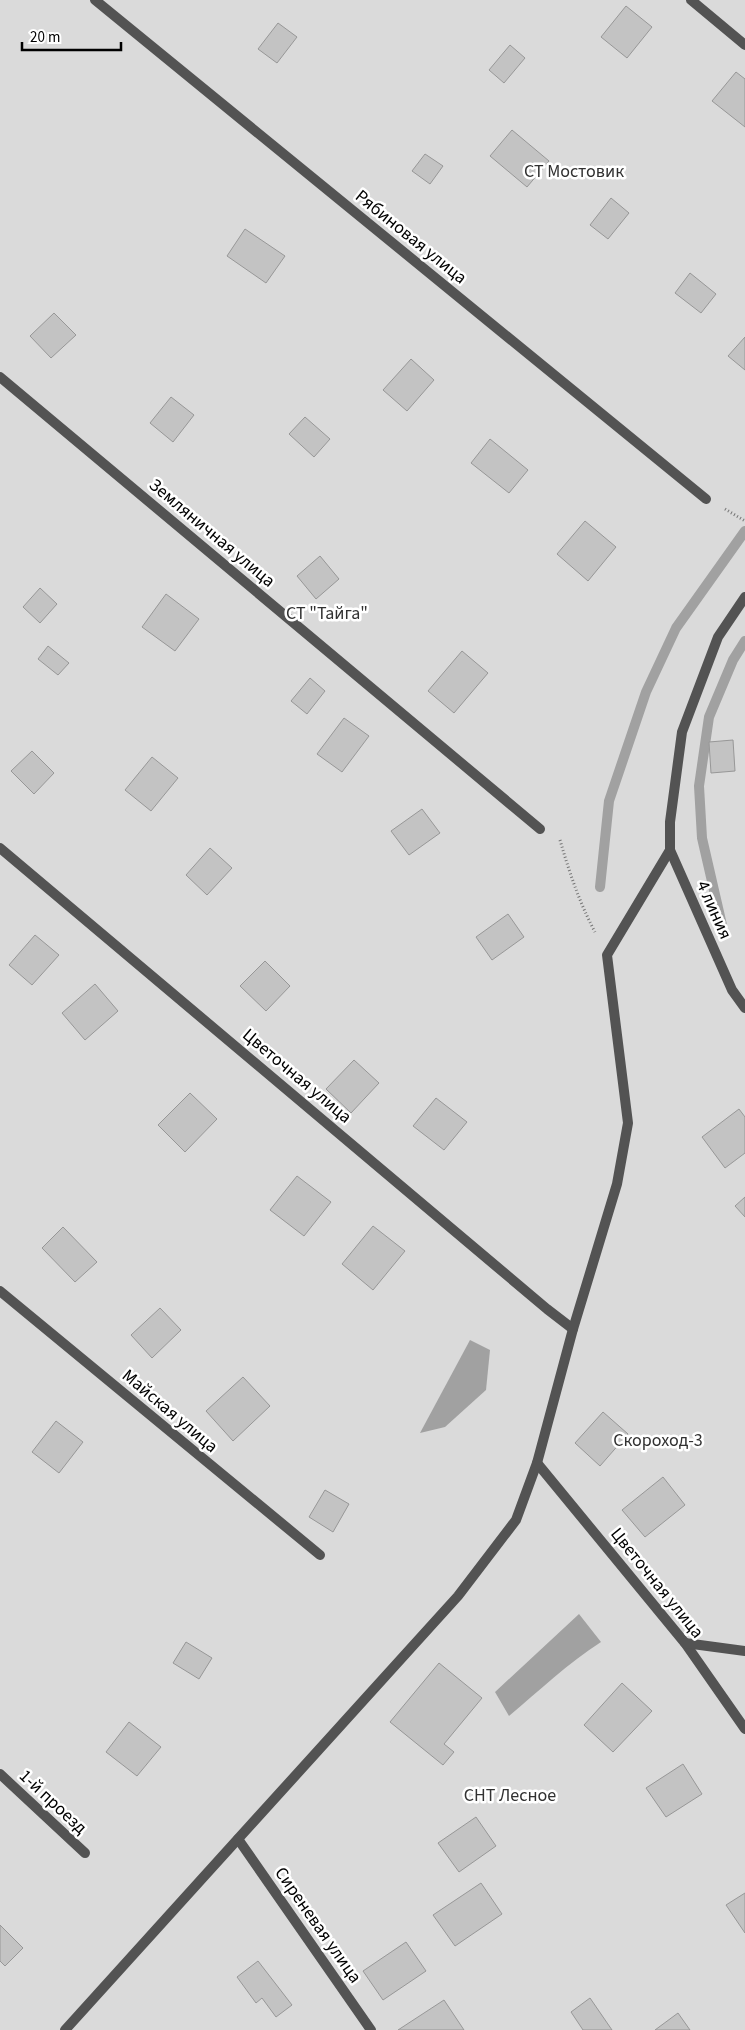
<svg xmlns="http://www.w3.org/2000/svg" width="745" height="2030" viewBox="0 0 745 2030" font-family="'Source Sans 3',sans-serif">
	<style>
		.green { fill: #dadada }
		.water { fill: #a1a1a1 }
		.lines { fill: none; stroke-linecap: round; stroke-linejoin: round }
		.stream { stroke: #a1a1a1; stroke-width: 10 }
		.building { fill: #c3c3c3; stroke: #979797 }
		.path { stroke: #757575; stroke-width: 3; stroke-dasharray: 1 2.5; stroke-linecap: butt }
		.minor { stroke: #535353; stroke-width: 10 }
		.labels { text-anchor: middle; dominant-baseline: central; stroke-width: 5; stroke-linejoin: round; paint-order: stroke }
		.park-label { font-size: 18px; fill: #313131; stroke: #fff }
		.street-label { font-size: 18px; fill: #000; stroke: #fff }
	</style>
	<rect width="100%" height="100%" fill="#fff"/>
	<rect class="green" x="0" y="0" width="745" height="2030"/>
	<g class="water">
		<polygon points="470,1340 490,1350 486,1390 445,1427 420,1433"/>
		<path d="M579 1614 601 1642C568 1663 539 1691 509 1716L495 1692Z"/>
	</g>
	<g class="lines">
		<g class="stream">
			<polyline points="600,887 609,801 646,692 676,628 745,531"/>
			<polyline points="722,925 702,838 699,786 709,717 733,660 745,641"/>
		</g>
	</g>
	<g class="building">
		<polygon points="626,6 652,27 627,58 601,37"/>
		<polygon points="278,23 297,37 277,63 258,49"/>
		<polygon points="510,45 525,58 504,83 489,70"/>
		<polygon points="736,72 745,79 745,127 712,101"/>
		<polygon points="512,130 549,161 527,187 490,156"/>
		<polygon points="425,154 443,166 430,184 412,171"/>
		<polygon points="611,198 629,213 608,239 590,225"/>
		<polygon points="245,229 285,256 266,283 227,256"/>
		<polygon points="690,273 716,294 701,313 675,293"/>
		<polygon points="54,313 76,335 51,358 30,336"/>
		<polygon points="745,337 745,370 728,356"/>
		<polygon points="411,359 434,380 407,411 383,390"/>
		<polygon points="171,397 194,415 173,442 150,423"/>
		<polygon points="305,417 330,439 314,457 289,434"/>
		<polygon points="490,439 528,470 509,493 471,463"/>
		<polygon points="585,521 616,547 588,581 557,554"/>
		<polygon points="320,556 339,579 316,599 297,576"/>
		<polygon points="40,588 57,604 40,623 23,607"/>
		<polygon points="166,594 199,619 175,651 142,627"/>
		<polygon points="48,646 69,663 58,675 38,659"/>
		<polygon points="462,651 488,673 454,713 428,691"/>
		<polygon points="310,678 325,691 307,714 291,701"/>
		<polygon points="344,718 369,736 342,772 317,754"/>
		<polygon points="733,740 735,771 711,773 709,742"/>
		<polygon points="32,751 54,773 34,794 11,771"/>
		<polygon points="152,757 178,778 151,811 125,790"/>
		<polygon points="422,809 440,833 409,855 391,831"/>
		<polygon points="210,848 232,868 207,895 186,875"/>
		<polygon points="508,914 524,937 492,960 476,937"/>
		<polygon points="35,935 59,955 32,985 9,965"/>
		<polygon points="265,961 290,986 266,1011 240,986"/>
		<polygon points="95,984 118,1011 85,1040 62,1013"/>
		<polygon points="354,1060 379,1083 351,1113 326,1089"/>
		<polygon points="190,1093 217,1119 185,1152 158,1125"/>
		<polygon points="436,1098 467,1122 444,1150 413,1126"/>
		<polygon points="739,1109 745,1117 745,1153 725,1168 702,1137"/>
		<polygon points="297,1176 331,1202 304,1236 270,1210"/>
		<polygon points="745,1197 745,1217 735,1206"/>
		<polygon points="373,1226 405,1251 373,1290 342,1264"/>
		<polygon points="63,1227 97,1262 75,1282 42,1248"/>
		<polygon points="160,1308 181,1330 152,1358 131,1335"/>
		<polygon points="243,1377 270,1406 233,1441 206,1411"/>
		<polygon points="603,1412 628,1434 600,1466 575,1443"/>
		<polygon points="56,1421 83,1442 59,1473 32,1452"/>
		<polygon points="663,1477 685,1505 645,1537 622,1510"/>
		<polygon points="325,1490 349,1504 333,1532 309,1517"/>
		<polygon points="186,1642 212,1658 199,1679 173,1663"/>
		<polygon points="439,1663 482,1698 444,1744 454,1752 443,1765 390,1722"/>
		<polygon points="622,1683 652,1711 613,1752 584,1725"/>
		<polygon points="129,1722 161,1747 137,1776 106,1752"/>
		<polygon points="683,1764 702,1794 666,1817 646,1788"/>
		<polygon points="476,1817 496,1846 459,1872 438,1843"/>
		<polygon points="481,1883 502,1914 455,1946 433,1915"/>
		<polygon points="745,1893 745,1933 726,1905"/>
		<polygon points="0,1925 23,1948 5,1966 0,1961"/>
		<polygon points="406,1942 426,1971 383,2000 363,1971"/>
		<polygon points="258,1961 292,2005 276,2017 262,1998 256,2003 237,1977"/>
		<polygon points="590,1998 612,2030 583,2030 571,2012"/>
		<polygon points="444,2000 464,2030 398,2030"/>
		<polygon points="678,2013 690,2030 655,2030"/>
	</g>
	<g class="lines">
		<g class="path">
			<polyline points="725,509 745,521"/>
			<path d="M560 840C569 871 579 902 595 932"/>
		</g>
		<g class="minor">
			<polyline points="95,0 706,499"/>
			<polyline points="691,0 745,45"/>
			<polyline points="0,377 540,829"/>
			<polyline points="0,848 547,1309 573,1329"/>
			<polyline points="670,850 732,990 745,1008"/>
			<polyline points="0,1291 320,1555"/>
			<polyline points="537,1463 685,1643 745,1729"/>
			<polyline points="685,1643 745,1651"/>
			<polyline points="0,1774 85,1853"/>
			<polyline points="238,1839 371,2030"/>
			<polyline points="65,2030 458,1596 516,1520 537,1463 573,1329 617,1184 628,1123 607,955 670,850 670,822 682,732 718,637 745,597"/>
		</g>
	</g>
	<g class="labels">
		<g class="park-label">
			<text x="574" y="171">СТ Мостовик</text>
			<text x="327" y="613">СТ "Тайга"</text>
			<text x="658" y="1440">Скороход-3</text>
			<text x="510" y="1795">СНТ Лесное</text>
		</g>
		<g class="street-label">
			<text transform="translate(411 237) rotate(39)">Рябиновая улица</text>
			<text transform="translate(212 533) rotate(40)">Земляничная улица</text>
			<text transform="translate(714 910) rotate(66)">4 линия</text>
			<text transform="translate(297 1076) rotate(40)">Цветочная улица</text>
			<text transform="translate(170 1411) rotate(40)">Майская улица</text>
			<text transform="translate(657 1583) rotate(51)">Цветочная улица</text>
			<text transform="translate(53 1802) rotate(43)">1-й проезд</text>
			<text transform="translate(318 1925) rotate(55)">Сиреневая улица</text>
		</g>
	</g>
	<path d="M22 42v8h99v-8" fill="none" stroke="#000000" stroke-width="2.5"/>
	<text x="30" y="42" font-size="15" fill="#000000" stroke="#ffffff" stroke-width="4" paint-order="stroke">20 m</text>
</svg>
